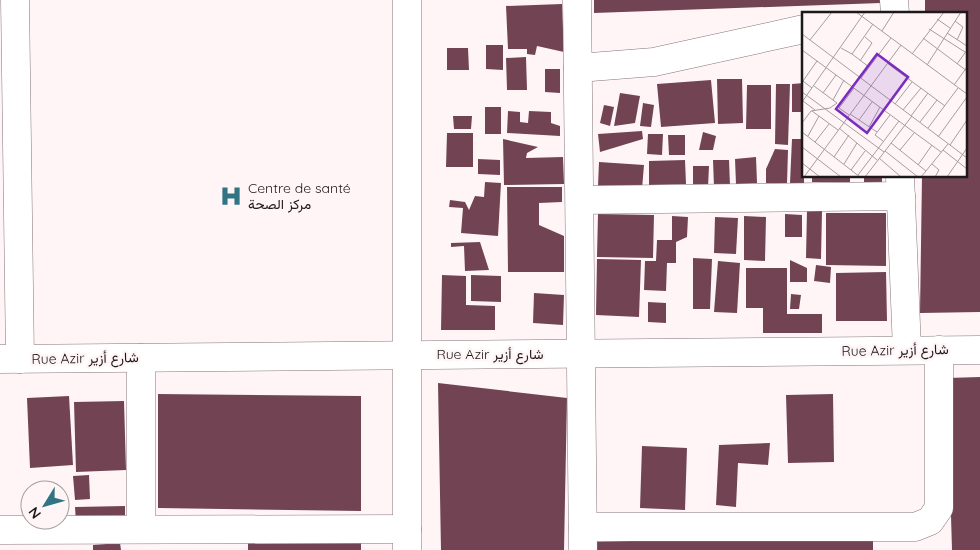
<svg xmlns="http://www.w3.org/2000/svg" width="980" height="550" viewBox="0 0 980 550" font-family="Quicksand,Vazirmatn,sans-serif">
	<style>
		.building { fill: #724453 }
		.lines { fill: none; stroke-linecap: round; stroke-linejoin: round }
		.street-casing { stroke: #847579; stroke-width: 29 }
		.street { stroke: #fff; stroke-width: 28 }
		.labels { text-anchor: middle; dominant-baseline: central; stroke-width: 5; stroke-linejoin: round; paint-order: stroke }
		.poi-label { font-size: 14px; fill: #1d1819; stroke: #fff5f7; text-anchor: start }
		.street-label { font-size: 14px; fill: #1d1819; stroke: #fff5f7 }
		.inset-road { fill: none; stroke: #a59d9e; stroke-width: 1 }
		.view { fill: #7b2cbf; fill-opacity: 0.15; stroke: #7b2cbf; stroke-width: 2.5 }
		.inset-edge { fill: none; stroke: #1d1819; stroke-width: 2.5 }
	</style>
	<rect width="100%" height="100%" fill="#fff5f7"/>
	<g class="building">
		<polygon points="594,0 881,0 881,3 594,13"/>
		<polygon points="925,0 980,0 980,312 920,313 922,176 966,176 966,14 925,14"/>
		<polygon points="562,4 564,52 537,46 535,55 527,54 527,49 508,49 506,6"/>
		<polygon points="486,45 503,45 503,70 486,69"/>
		<polygon points="447,48 468,48 469,70 447,70"/>
		<polygon points="526,57 527,90 507,90 506,58"/>
		<polygon points="545,69 560,69 560,93 545,92"/>
		<polygon points="717,79 742,79 743,123 718,124"/>
		<polygon points="711,80 715,123 661,127 657,84"/>
		<polygon points="804,83 804,112 792,112 792,84"/>
		<polygon points="776,84 790,84 788,145 775,144"/>
		<polygon points="747,85 771,85 771,129 746,129"/>
		<polygon points="620,93 640,96 635,123 614,126"/>
		<polygon points="643,103 654,105 651,127 640,126"/>
		<polygon points="604,105 614,107 610,126 600,123"/>
		<rect x="485" y="107" width="16" height="27"/>
		<polygon points="508,111 520,112 520,122 528,123 529,111 551,112 551,123 560,126 560,136 507,133"/>
		<polygon points="453,116 472,116 471,129 454,129"/>
		<polygon points="642,131 643,139 600,152 598,134"/>
		<polygon points="703,132 716,136 713,150 699,150"/>
		<polygon points="447,133 473,133 473,167 446,167"/>
		<polygon points="648,134 663,134 662,155 647,154"/>
		<polygon points="668,135 685,135 685,155 669,155"/>
		<polygon points="503,139 538,147 527,153 526,158 563,157 564,184 504,185"/>
		<polygon points="792,139 804,139 804,184 790,183"/>
		<polygon points="775,149 788,150 787,184 766,183 766,169"/>
		<polygon points="756,157 757,183 736,184 735,159"/>
		<polygon points="478,159 500,160 500,175 478,174"/>
		<polygon points="685,160 686,184 649,185 649,161"/>
		<polygon points="713,160 729,160 730,186 714,187"/>
		<polygon points="599,162 644,165 642,189 598,186"/>
		<polygon points="693,166 709,166 708,187 693,187"/>
		<rect x="812" y="176" width="38" height="6"/>
		<rect x="864" y="176" width="18" height="13"/>
		<polygon points="485,182 501,183 498,236 461,233 463,208 449,207 450,200 465,202 469,210 475,196 484,197"/>
		<polygon points="507,187 562,187 562,202 539,203 539,225 564,236 564,272 508,272"/>
		<polygon points="807,210 822,211 821,259 806,258"/>
		<polygon points="826,213 886,213 886,266 826,265"/>
		<polygon points="598,214 654,215 653,258 597,257"/>
		<polygon points="785,214 802,215 802,237 785,237"/>
		<polygon points="672,216 688,217 687,237 676,242 676,263 667,263 666,291 644,290 645,261 656,261 657,240 672,240"/>
		<polygon points="744,216 766,217 765,261 744,260"/>
		<polygon points="715,217 738,218 736,254 714,253"/>
		<polygon points="480,242 489,270 465,271 464,246 451,247 451,243"/>
		<polygon points="693,258 712,259 710,309 693,309"/>
		<polygon points="597,259 641,260 639,317 596,315"/>
		<polygon points="790,260 807,268 807,282 790,282"/>
		<polygon points="718,261 740,263 737,313 714,312"/>
		<polygon points="816,265 831,267 830,283 814,281"/>
		<polygon points="746,268 787,268 787,314 822,314 822,333 763,333 763,308 746,308"/>
		<polygon points="886,272 887,321 836,321 836,273"/>
		<polygon points="442,275 466,276 466,305 495,306 495,330 441,330"/>
		<polygon points="471,275 501,276 501,302 471,301"/>
		<polygon points="534,293 564,295 563,325 533,323"/>
		<polygon points="791,294 801,295 799,309 790,309"/>
		<polygon points="648,302 666,303 666,323 648,322"/>
		<polygon points="980,377 980,550 952,550 947,378"/>
		<polygon points="438,383 567,398 564,550 441,550"/>
		<polygon points="158,394 361,396 361,511 158,508"/>
		<polygon points="833,394 834,462 788,463 786,395"/>
		<polygon points="69,396 73,465 30,468 27,398"/>
		<polygon points="124,401 126,470 76,472 74,402"/>
		<polygon points="770,443 768,465 738,463 736,507 716,505 719,445"/>
		<polygon points="642,446 687,448 685,510 640,508"/>
		<polygon points="89,475 90,499 75,500 73,476"/>
		<polygon points="125,506 125,522 76,523 75,507"/>
		<polygon points="873,535 873,550 589,550 589,542"/>
		<polygon points="248,541 361,542 361,550 248,550"/>
		<polygon points="120,543 121,550 93,550 93,545"/>
	</g>
	<g class="lines">
		<g class="street-casing">
			<g id="street">
				<polyline points="15,0 20,359"/>
				<polyline points="577,0 583,550"/>
				<polyline points="894,0 895,14"/>
				<polyline points="578,68 654,62 804,29"/>
				<polyline points="900,176 907,350"/>
				<polyline points="580,200 901,196"/>
				<polyline points="141,358 141,529"/>
				<polyline points="0,359 980,350"/>
				<polyline points="583,527 915,527 930,521 939,508 939,350"/>
				<polyline points="0,530 407,529"/>
				<polyline points="407,550 407,0"/>
			</g>
		</g>
		<use href="#street" class="street"/>
	</g>
	<defs>
		<g id="hospital-bare" transform="scale(1.725)"><path d="M-5-5h3v3.5h4V-5h3V5h-3V1.5h-4V5h-3Z" fill="#317585" stroke="#fff5f7" stroke-width="2.5" paint-order="stroke"/></g>
	</defs>
	<g fill-rule="evenodd">
		<use href="#hospital-bare" x="231" y="196"/>
	</g>
	<g class="labels">
		<g class="poi-label">
			<text x="248" y="188">Centre de santé<tspan x="248" dy="16">مركز الصحة</tspan></text>
		</g>
		<g class="street-label">
			<text transform="translate(895 350) rotate(-1)">Rue Azir شارع أزير</text>
			<text x="490" y="354">Rue Azir شارع أزير</text>
			<text transform="translate(85 358) rotate(-1)">Rue Azir شارع أزير</text>
		</g>
	</g>
	<g transform="translate(802 12)">
		<rect width="165" height="165" fill="#fff5f7"/>
		<path class="inset-road" d="M54 0 165 82M135 7 148 16M153 9 161 15 155 28M127 17 163 40M80 19 92 0M145 21 165 34M0 22 148 133 165 108M121 26 165 59M8 28 30 0M39 36 50 42 71 12M0 38 139 140M50 42 67 55M110 42 142 0M58 49 70 31 63 25M85 51 143 94M155 52 165 38M125 53 159 0M59 66 89 26M152 73 165 55M12 74 35 91M10 76 1 69 15 49M0 80 82 140M21 81 34 63M31 88 42 68M1 89 13 98M0 90 63 0M93 92 110 70M101 98 119 76M10 99 36 118M48 102 75 120M47 103 37 96 52 76M109 104 126 81M57 108 70 90M118 110 135 88M0 111 9 99 28 96 35 91M67 115 78 95M37 116 75 148M126 116 156 76M0 120 58 165M6 124 17 104M136 125 165 85M81 129 73 123 88 103M13 130 27 112M89 131 124 159M148 133 165 146M0 135 39 165M98 138 112 121M141 138 165 157M83 139 116 165M32 145 47 123M77 146 98 164M0 151 18 165M42 152 55 131M130 152 137 158 133 165M116 153 130 133M49 158 63 139M56 163 97 109M2 165 99 33M63 165 110 104M119 165 146 132M145 165 165 136"/>
		<path class="view" d="M75 42 106 65 65 121 34 97Z"/>
		<rect width="165" height="165" class="inset-edge"/>
	</g>
	<g transform="translate(45 505) rotate(233)"><circle r="24" fill="#fff5f7" stroke="#a59d9e"/>
	<path d="M0-4L9 19L0 12L-9 19Z" fill="#317585"/>
	<text y="-8" font-size="14" font-weight="bold" text-anchor="middle" fill="#1d1819">N</text>
	</g>
</svg>
